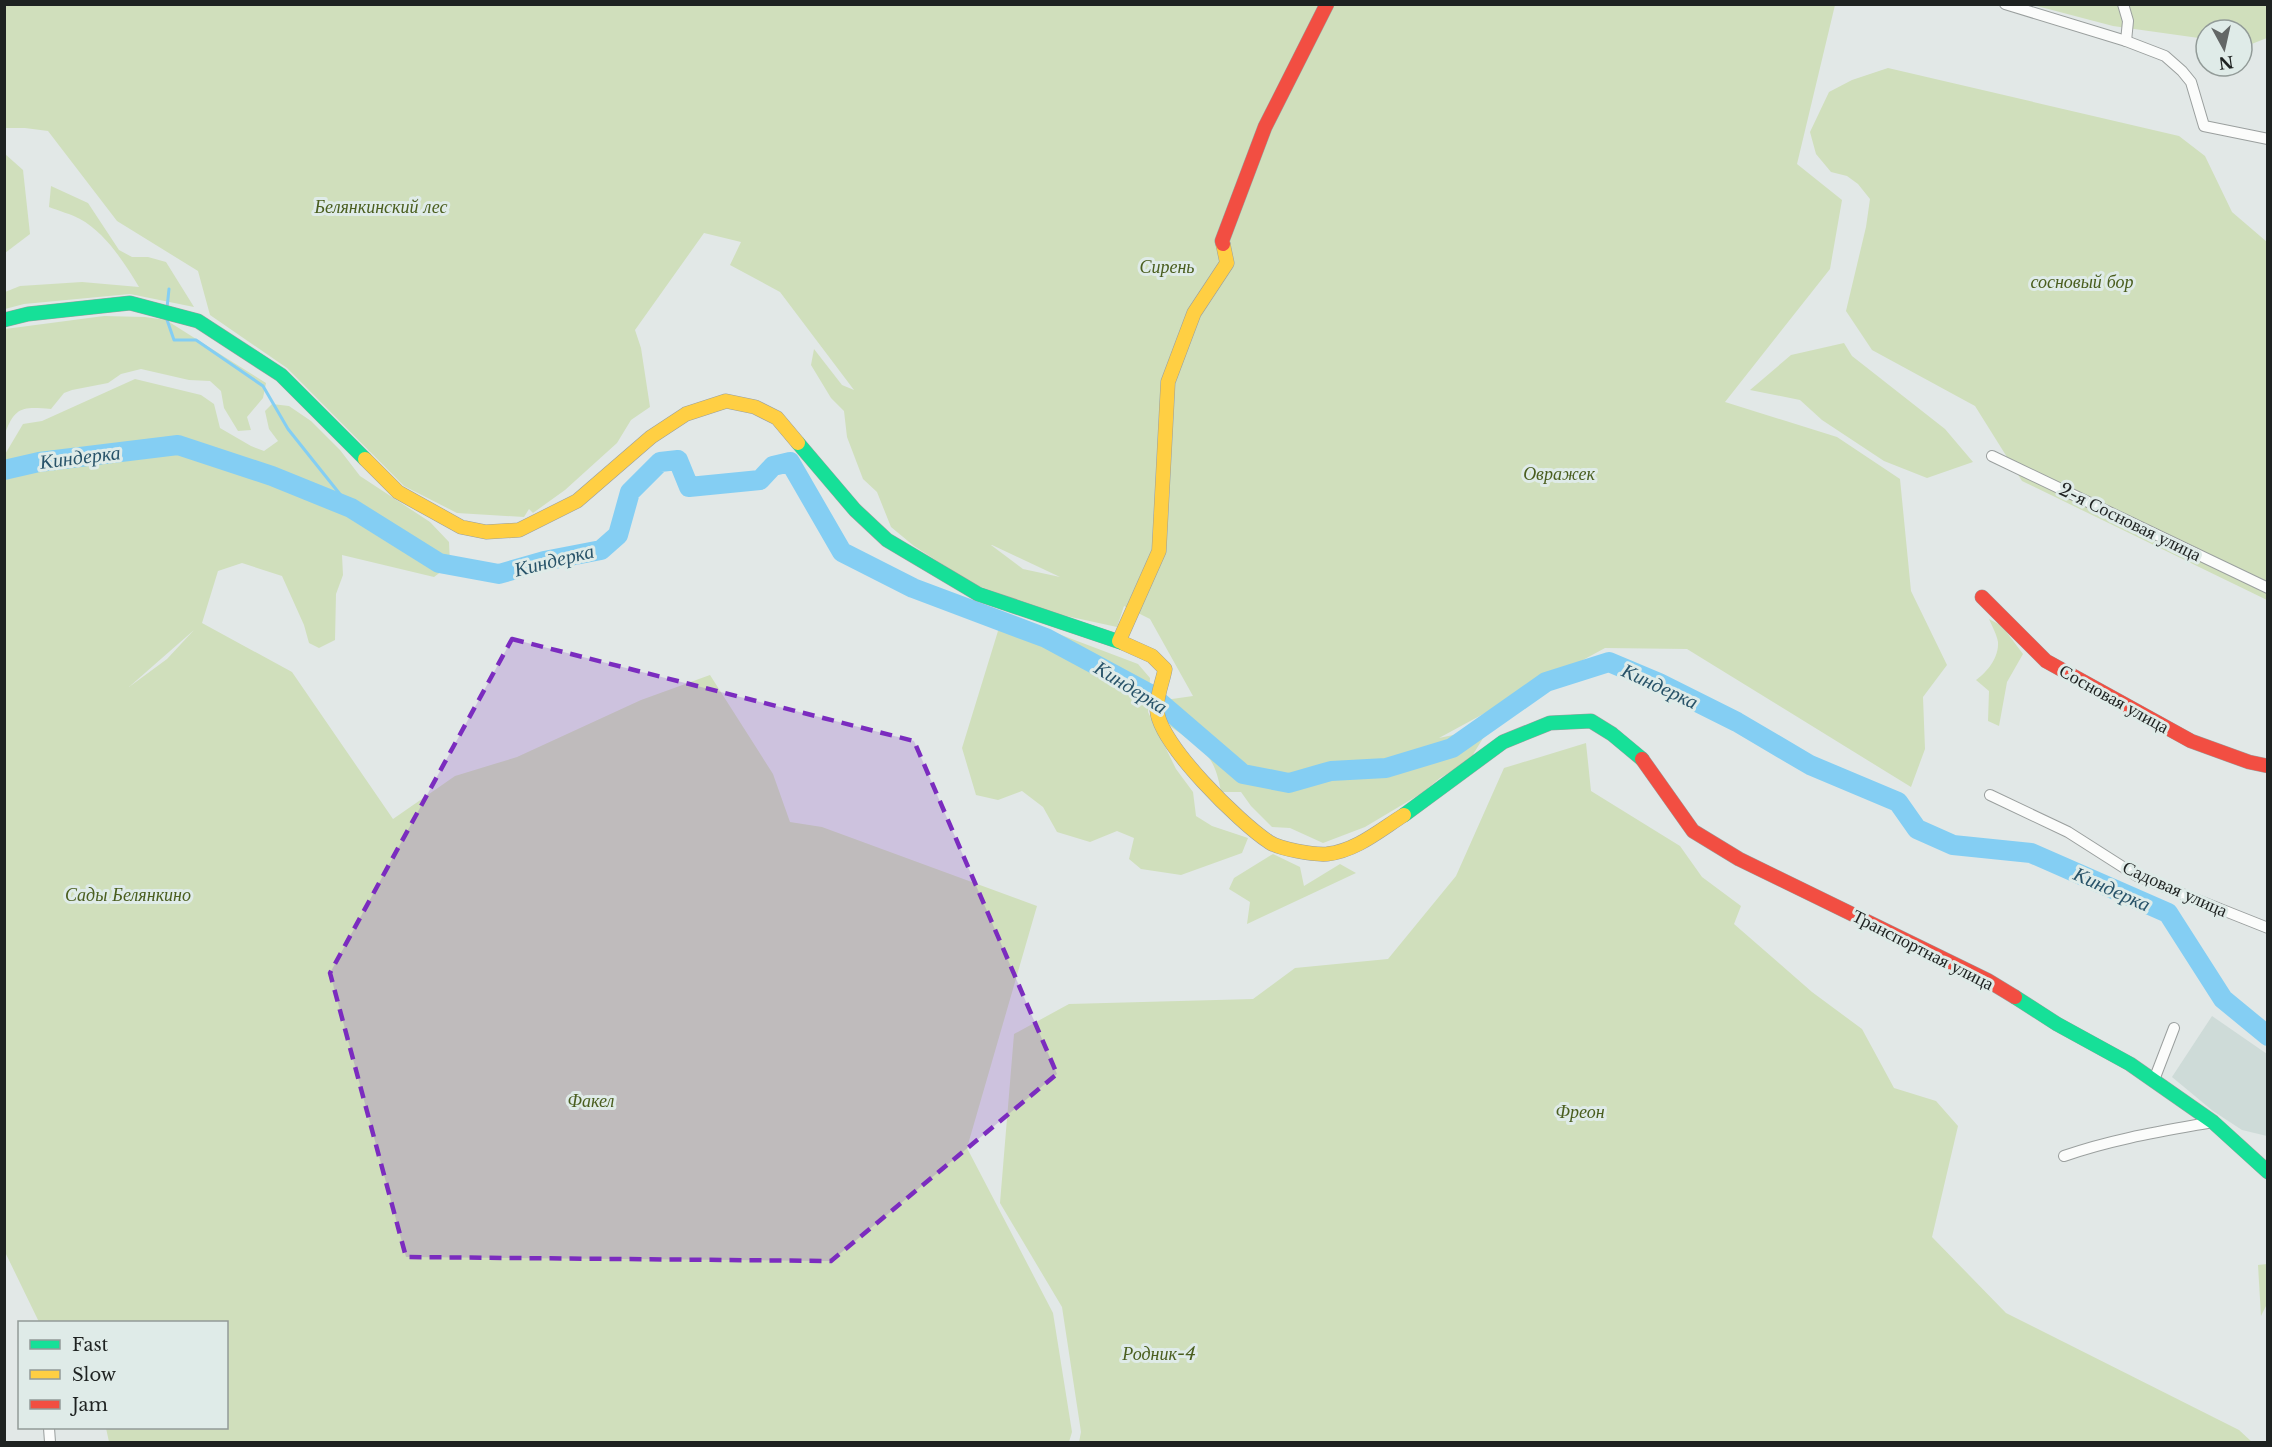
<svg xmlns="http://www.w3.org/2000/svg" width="2272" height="1447" viewBox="0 0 2272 1447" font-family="'Libre Baskerville',serif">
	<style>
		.built { fill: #cedbd8 }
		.green { fill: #d0dfbc; fill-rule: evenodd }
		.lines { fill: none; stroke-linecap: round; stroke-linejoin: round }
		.stream { stroke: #84cef3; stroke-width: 3 }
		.river { stroke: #84cef3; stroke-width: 20 }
		.street-casing { stroke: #9a9f9e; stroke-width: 12 }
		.fast-casing { stroke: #9a9f9e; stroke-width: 15 }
		.slow-casing { stroke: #9a9f9e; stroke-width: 15 }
		.jam-casing { stroke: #9a9f9e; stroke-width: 15 }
		.street { stroke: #fbfcfb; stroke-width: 10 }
		.fast { stroke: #16e098; stroke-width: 14 }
		.slow { stroke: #ffcf43; stroke-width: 14 }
		.jam { stroke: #f24e42; stroke-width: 14 }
		.marked { fill: #7b2cbf; fill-opacity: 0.2; stroke: #7b2cbf; stroke-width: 4.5; stroke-dasharray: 12 8; stroke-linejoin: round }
		.labels { text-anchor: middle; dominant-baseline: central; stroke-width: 6; stroke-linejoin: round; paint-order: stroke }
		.park-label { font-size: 18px; font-style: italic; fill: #4a5e1f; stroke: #dfebe8 }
		.street-label { font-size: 18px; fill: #1e2221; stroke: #dfebe8 }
		.water-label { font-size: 20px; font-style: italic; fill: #285369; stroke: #dfebe8 }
	</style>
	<rect width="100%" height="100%" fill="#e2e8e7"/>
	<polygon class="built" points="2212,1016 2267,1054 2267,1136 2242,1130 2213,1111 2172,1077"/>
	<g class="green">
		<path d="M4 5H1835L1797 164 1842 200 1830 269 1725 402 1837 437 1900 479 1911 591 1947 665 1923 697 1925 749 1911 787 1687 649 1605 648 1439 738 1458 734 1485 735 1469 761 1440 778 1422 793 1365 827 1323 843 1290 828 1272 827 1251 806 1241 792H1221C1214 751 1201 749 1170 726L1165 700 1193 696 1150 619 1124 606 1117 627 1048 612 973 584 914 546 891 527 877 492 863 479 847 437 844 411 831 398 811 365 814 349 842 385 854 390 780 292 730 265 741 242 704 233 635 330 641 348 650 407 631 420 617 443 565 490 533 513 529 509 524 517 457 513 404 486 287 368 210 315 198 271 117 221 48 131 25 128H5ZM991 545H992L1060 577 1023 569Z"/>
		<polygon points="2033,5 2267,5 2267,38 2249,45 2242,44 2242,30 2206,30 2206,39 2113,26"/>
		<polygon points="1888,68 2179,136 2205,156 2232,212 2267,242 2267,600 2022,481 1975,406 1872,350 1846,311 1866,227 1870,199 1858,184 1847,176 1831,172 1816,154 1810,132 1829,92 1852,80"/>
		<polygon points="5,154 23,170 30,234 5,253"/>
		<path d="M51 186 88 203 119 250 132 257H148L166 262 194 307 130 294 24 304 5 309V292L20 286 82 282 139 287C125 264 106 233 80 219 71 214 59 211 49 207Z"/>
		<path d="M104 316 145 317 166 320 266 383 263 398 247 417 251 430 238 431 224 408 221 391 210 381 189 380 141 369 121 374 108 383 72 390 64 393 51 409C23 407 15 406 5 434V329Z"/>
		<polygon points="1844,343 1852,356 1945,429 1973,462 1927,478 1884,461 1822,420 1800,400 1750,390 1791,355"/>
		<path d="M135 379 201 395 214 404 220 428 251 446 264 451 278 441 269 429 265 411 272 404 289 406 311 421 340 450 360 476 430 522 449 542 450 565 434 577 342 555 343 575 336 594 335 640 319 648 309 643 304 625 282 576 242 563 218 571 202 623 292 672 393 819 455 776 517 757 641 700 710 675 773 774 790 822 822 827 1037 906 967 1148 1053 1313 1072 1432 1069 1442H109L106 1428H226V1322H39L5 1252 4 456 23 424 42 421ZM194 630 167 659 129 687Z"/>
		<polygon points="1019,619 1138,664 1150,678 1148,712 1176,769 1193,792 1196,816 1212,826 1248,838 1242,853 1181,875 1141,869 1129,859 1134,838 1117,831 1090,842 1057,832 1043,807 1022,791 998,800 976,795 962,748 998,631"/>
		<path d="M1989 619 2002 626 2023 654 2007 682 1999 726 1988 721 1989 691 1976 680C1987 672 1999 658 1998 642 1997 635 1992 626 1989 619Z"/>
		<polygon points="1586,743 1591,791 1680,846 1702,877 1741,906 1734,924 1812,992 1862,1029 1894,1088 1936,1101 1958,1126 1932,1237 2006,1313 2239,1430 2252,1442 1079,1442 1081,1432 1062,1307 1000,1203 1014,1034 1069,1004 1253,999 1295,968 1388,959 1456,876 1504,768"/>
		<polygon points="1273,854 1300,867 1304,886 1340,864 1356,873 1247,924 1250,902 1229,889 1234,878"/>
		<polygon points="2267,1264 2267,1304 2261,1316 2258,1265"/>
	</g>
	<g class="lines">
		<g class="stream">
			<polyline points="167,308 169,289"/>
			<polyline points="166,317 174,340 196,340 263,386 288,429 351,508"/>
		</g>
		<polyline class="river" points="4,470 39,462 178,445 272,476 351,508 439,563 499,574 544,561 601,550 618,535 630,492 660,462 678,460 689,487 760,480 773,466 790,462 842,552 913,588 1046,638 1150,694 1243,774 1289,783 1331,771 1386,768 1452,748 1546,682 1609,662 1659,683 1737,722 1810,765 1898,802 1917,829 1953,845 2031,853 2168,913 2223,999 2268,1036"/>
		<g class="street-casing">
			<g id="street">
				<polyline points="2005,4 2126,41 2165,56 2182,71 2191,82 2204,126 2268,139"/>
				<polyline points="2123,4 2128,21 2126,41"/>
				<polyline points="1992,456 2268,588"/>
				<polyline points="1990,795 2068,832 2137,876 2268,928"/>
				<polyline points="2154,1080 2174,1028"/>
				<path d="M2064 1156C2112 1139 2163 1131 2213 1122"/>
				<polyline points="49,1428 50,1442"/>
			</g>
		</g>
		<g class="fast-casing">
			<g id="fast">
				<polyline points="4,320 28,314 130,303 198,321 281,375 365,459"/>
				<polyline points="798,443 855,510 887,540 978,594 1123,643"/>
				<polyline points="1404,815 1503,742 1550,723 1591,721 1612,734 1642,759"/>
				<polyline points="2015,997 2057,1024 2130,1064 2213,1122 2268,1172"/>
			</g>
		</g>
		<g class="slow-casing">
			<g id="slow">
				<polyline points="365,459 398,492 461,527 486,532 519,530 577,501 651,437 686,414 726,401 755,407 777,418 798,443"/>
				<polyline points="1119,641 1159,551 1168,382 1194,313 1227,263 1223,244"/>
				<path d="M1123 643 1152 656 1165 669C1163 681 1156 697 1157 710 1159 744 1240 823 1269 842 1279 849 1314 855 1327 854 1356 851 1380 830 1404 815"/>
			</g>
		</g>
		<g class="jam-casing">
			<g id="jam">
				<polyline points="1223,244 1222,241 1265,127 1327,4"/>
				<polyline points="1982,597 2046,661 2191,741 2249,762 2268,766"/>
				<polyline points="1642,759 1693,831 1739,859 1987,980 2015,997"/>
			</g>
		</g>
		<use href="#street" class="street"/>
		<use href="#fast" class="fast"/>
		<use href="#slow" class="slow"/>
		<use href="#jam" class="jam"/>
	</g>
	<path class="marked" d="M512 639 914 741 1057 1074 831 1261 406 1257 330 973Z"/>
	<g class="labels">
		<g class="park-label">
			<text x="381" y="207">Белянкинский лес</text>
			<text x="1167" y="267">Сирень</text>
			<text x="2082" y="282">сосновый бор</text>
			<text x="1559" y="474">Овражек</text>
			<text x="128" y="895">Сады Белянкино</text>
			<text x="591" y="1101">Факел</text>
			<text x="1580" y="1112">Фреон</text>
			<text x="1159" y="1354">Родник-4</text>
		</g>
		<g class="street-label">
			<text transform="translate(2130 522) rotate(26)">2-я Сосновая улица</text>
			<text transform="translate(2114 699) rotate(29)">Сосновая улица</text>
			<text transform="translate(2175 889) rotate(24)">Садовая улица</text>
			<text transform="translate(1923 950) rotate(27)">Транспортная улица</text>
		</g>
		<g class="water-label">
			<text transform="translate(80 457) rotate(-7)">Киндерка</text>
			<text transform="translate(554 560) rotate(-14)">Киндерка</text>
			<text transform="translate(1660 686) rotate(25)">Киндерка</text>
			<text transform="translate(1131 687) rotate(32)">Киндерка</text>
			<text transform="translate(2112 889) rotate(24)">Киндерка</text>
		</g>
	</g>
	<rect width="2272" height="1447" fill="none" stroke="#1e2221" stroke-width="12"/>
	<rect x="18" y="1321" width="210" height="108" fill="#dfebe8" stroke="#929b98" stroke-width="1.5"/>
	<rect x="30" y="1340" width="30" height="9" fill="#16e098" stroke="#929b98" stroke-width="1.5"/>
	<text x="72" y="1351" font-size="18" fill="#1e2221">Fast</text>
	<rect x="30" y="1370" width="30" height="9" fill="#ffcf43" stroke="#929b98" stroke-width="1.5"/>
	<text x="72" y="1381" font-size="18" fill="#1e2221">Slow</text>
	<rect x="30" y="1400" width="30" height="9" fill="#f24e42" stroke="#929b98" stroke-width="1.5"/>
	<text x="72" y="1411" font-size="18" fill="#1e2221">Jam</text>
	<g transform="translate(2224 48) rotate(172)"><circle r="28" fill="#dfebe8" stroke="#929b98" stroke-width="1.5"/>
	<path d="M0-4.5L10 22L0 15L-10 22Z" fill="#636766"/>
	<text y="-9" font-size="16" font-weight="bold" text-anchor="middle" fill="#1e2221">N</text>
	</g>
</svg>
